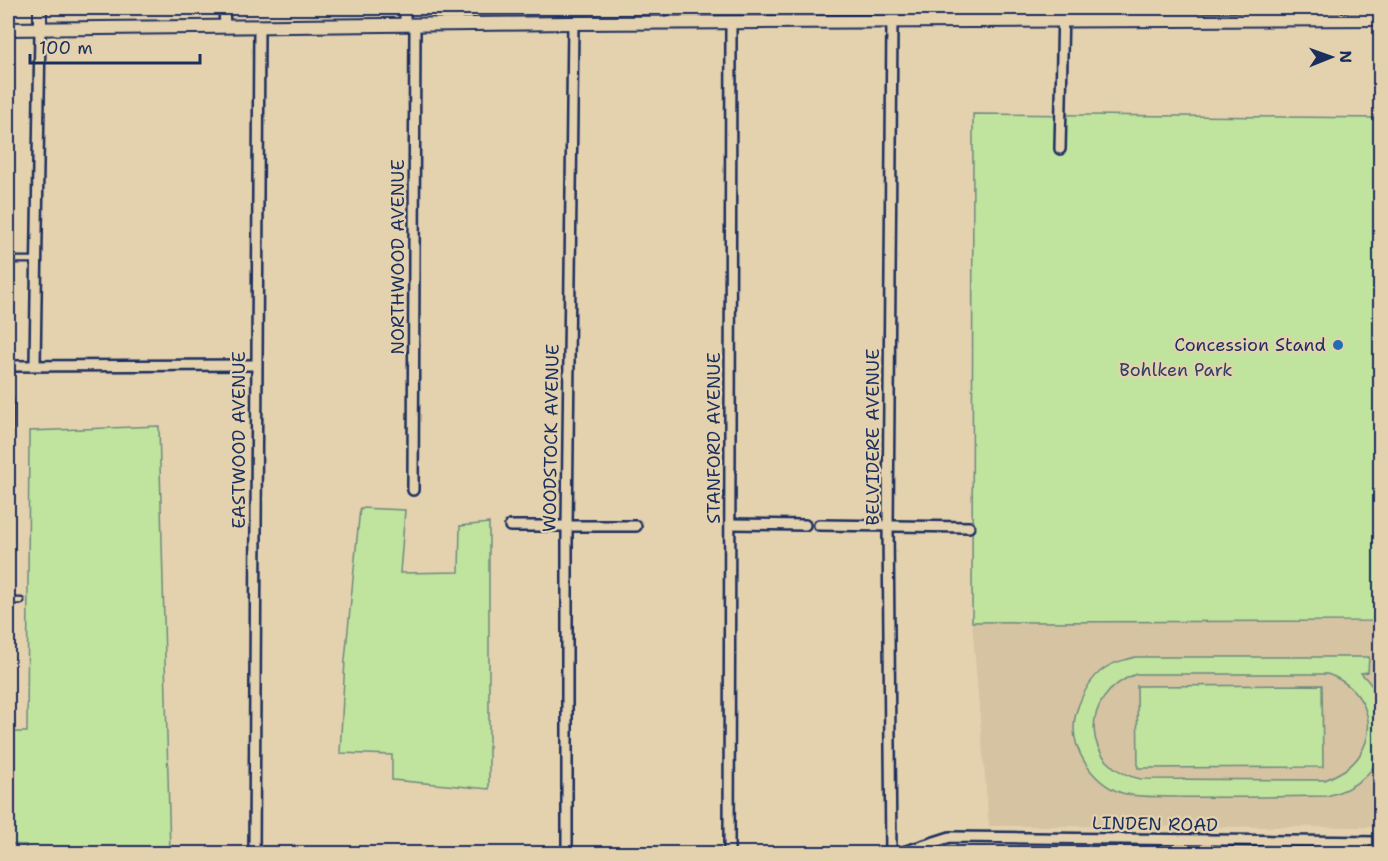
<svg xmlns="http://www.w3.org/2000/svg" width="1388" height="861" viewBox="0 0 1388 861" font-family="'Shantell Sans',sans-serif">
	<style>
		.built { fill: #d5c3a2 }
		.green { fill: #c0e39d; stroke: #6e897e; stroke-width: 1.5; fill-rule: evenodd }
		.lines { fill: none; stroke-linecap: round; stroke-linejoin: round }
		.service-casing { stroke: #1b2f5e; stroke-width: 9 }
		.minor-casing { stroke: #1b2f5e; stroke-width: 14 }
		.tertiary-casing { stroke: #1b2f5e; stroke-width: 16 }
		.service { stroke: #e4d2af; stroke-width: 4.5 }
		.minor { stroke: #e4d2af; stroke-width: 9 }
		.tertiary { stroke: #e4d2af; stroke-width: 12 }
		.poi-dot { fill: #1f6fb2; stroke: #e4d2af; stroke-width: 2 }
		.labels { text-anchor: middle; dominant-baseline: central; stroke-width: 4.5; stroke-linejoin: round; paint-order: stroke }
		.street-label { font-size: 18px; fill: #1b2f5e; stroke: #e4d2af }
		.poi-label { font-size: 18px; fill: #1b2f5e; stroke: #e4d2af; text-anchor: end }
		.park-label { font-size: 18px; fill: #2c4164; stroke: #e4d2af }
	</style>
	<rect width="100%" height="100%" fill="#e4d2af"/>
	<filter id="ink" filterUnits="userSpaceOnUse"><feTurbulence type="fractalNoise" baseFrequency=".0167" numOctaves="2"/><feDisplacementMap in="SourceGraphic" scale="12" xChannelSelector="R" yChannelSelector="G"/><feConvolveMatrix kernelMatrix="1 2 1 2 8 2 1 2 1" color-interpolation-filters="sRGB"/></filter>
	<g filter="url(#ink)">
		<polygon class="built" points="1380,621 1380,827 989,826 972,622"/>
		<g class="green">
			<polygon points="973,114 1380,118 1380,621 972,622"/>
			<polygon points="159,426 170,853 26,853 26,845 8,844 8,732 27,732 29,431"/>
			<polygon points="360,508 405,510 400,573 459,572 460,526 489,523 489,789 392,780 392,755 340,753 345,660"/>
			<path d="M1135 657H1369L1368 672 1361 673C1381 694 1380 698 1380 726 1380 734 1382 742 1380 750 1376 775 1350 790 1327 796 1277 797 1227 798 1177 797 1159 796 1139 798 1122 793 1092 783 1067 746 1076 713 1081 697 1090 678 1105 668 1113 662 1126 660 1135 657ZM1136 674H1327C1361 685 1381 722 1359 756 1351 768 1338 774 1325 780L1141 779C1082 768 1077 696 1136 674Z"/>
			<polygon points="1322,685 1323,767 1138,768 1137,686"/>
		</g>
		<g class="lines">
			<g class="service-casing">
				<g id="service">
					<polyline points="8,260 38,260"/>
					<polyline points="8,400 10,400 9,481 8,481"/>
					<polyline points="8,601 21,601"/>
				</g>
			</g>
			<g class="minor-casing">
				<g id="minor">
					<polyline points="224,8 225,27"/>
					<polyline points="405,8 405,24"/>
					<polyline points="1060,149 1063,8"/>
					<polyline points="35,365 40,30"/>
					<polyline points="8,366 256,365"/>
					<polyline points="413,490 415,24"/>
					<polyline points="731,524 805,525"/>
					<polyline points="819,525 969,527"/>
					<polyline points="510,526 636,526"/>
					<polyline points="254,854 259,27"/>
					<polyline points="567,854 567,527 573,23"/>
					<polyline points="729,854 731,22"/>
					<polyline points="891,854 888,527 892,21"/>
					<polyline points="897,854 950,837 1380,842"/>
				</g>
			</g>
			<g class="tertiary-casing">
				<g id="tertiary">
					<polyline points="8,29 573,23 1380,19"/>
					<polyline points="40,30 40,8"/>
				</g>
			</g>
			<use href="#service" class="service"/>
			<use href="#minor" class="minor"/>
			<use href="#tertiary" class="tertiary"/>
		</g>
	</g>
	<circle class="poi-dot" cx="1338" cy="345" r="6"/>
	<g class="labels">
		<g class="street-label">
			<text transform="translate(398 257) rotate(-90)">NORTHWOOD AVENUE</text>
			<text transform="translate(873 437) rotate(-90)">BELVIDERE AVENUE</text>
			<text transform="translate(551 438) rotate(-89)">WOODSTOCK AVENUE</text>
			<text transform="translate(714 438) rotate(-90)">STANFORD AVENUE</text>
			<text transform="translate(239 440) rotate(-90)">EASTWOOD AVENUE</text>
			<text transform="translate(1155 824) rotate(1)">LINDEN ROAD</text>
		</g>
		<g class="poi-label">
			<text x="1326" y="345">Concession Stand</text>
		</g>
		<g class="park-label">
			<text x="1176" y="370">Bohlken Park</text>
		</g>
	</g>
	<rect width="1388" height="861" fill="none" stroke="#e4d2af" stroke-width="30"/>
	<rect x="15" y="15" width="1358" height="831" fill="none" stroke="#1b2f5e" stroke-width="2" filter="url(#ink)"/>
	<g transform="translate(1331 57) rotate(89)" stroke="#e4d2af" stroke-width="4.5" paint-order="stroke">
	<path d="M0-4.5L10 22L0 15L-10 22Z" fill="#1b2f5e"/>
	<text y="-9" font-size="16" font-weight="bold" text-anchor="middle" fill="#1b2f5e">N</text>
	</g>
	<path d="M30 54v9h170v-9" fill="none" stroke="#1b2f5e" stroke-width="3"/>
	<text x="39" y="54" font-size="18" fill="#1b2f5e" stroke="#e4d2af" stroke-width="4.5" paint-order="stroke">100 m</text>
</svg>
